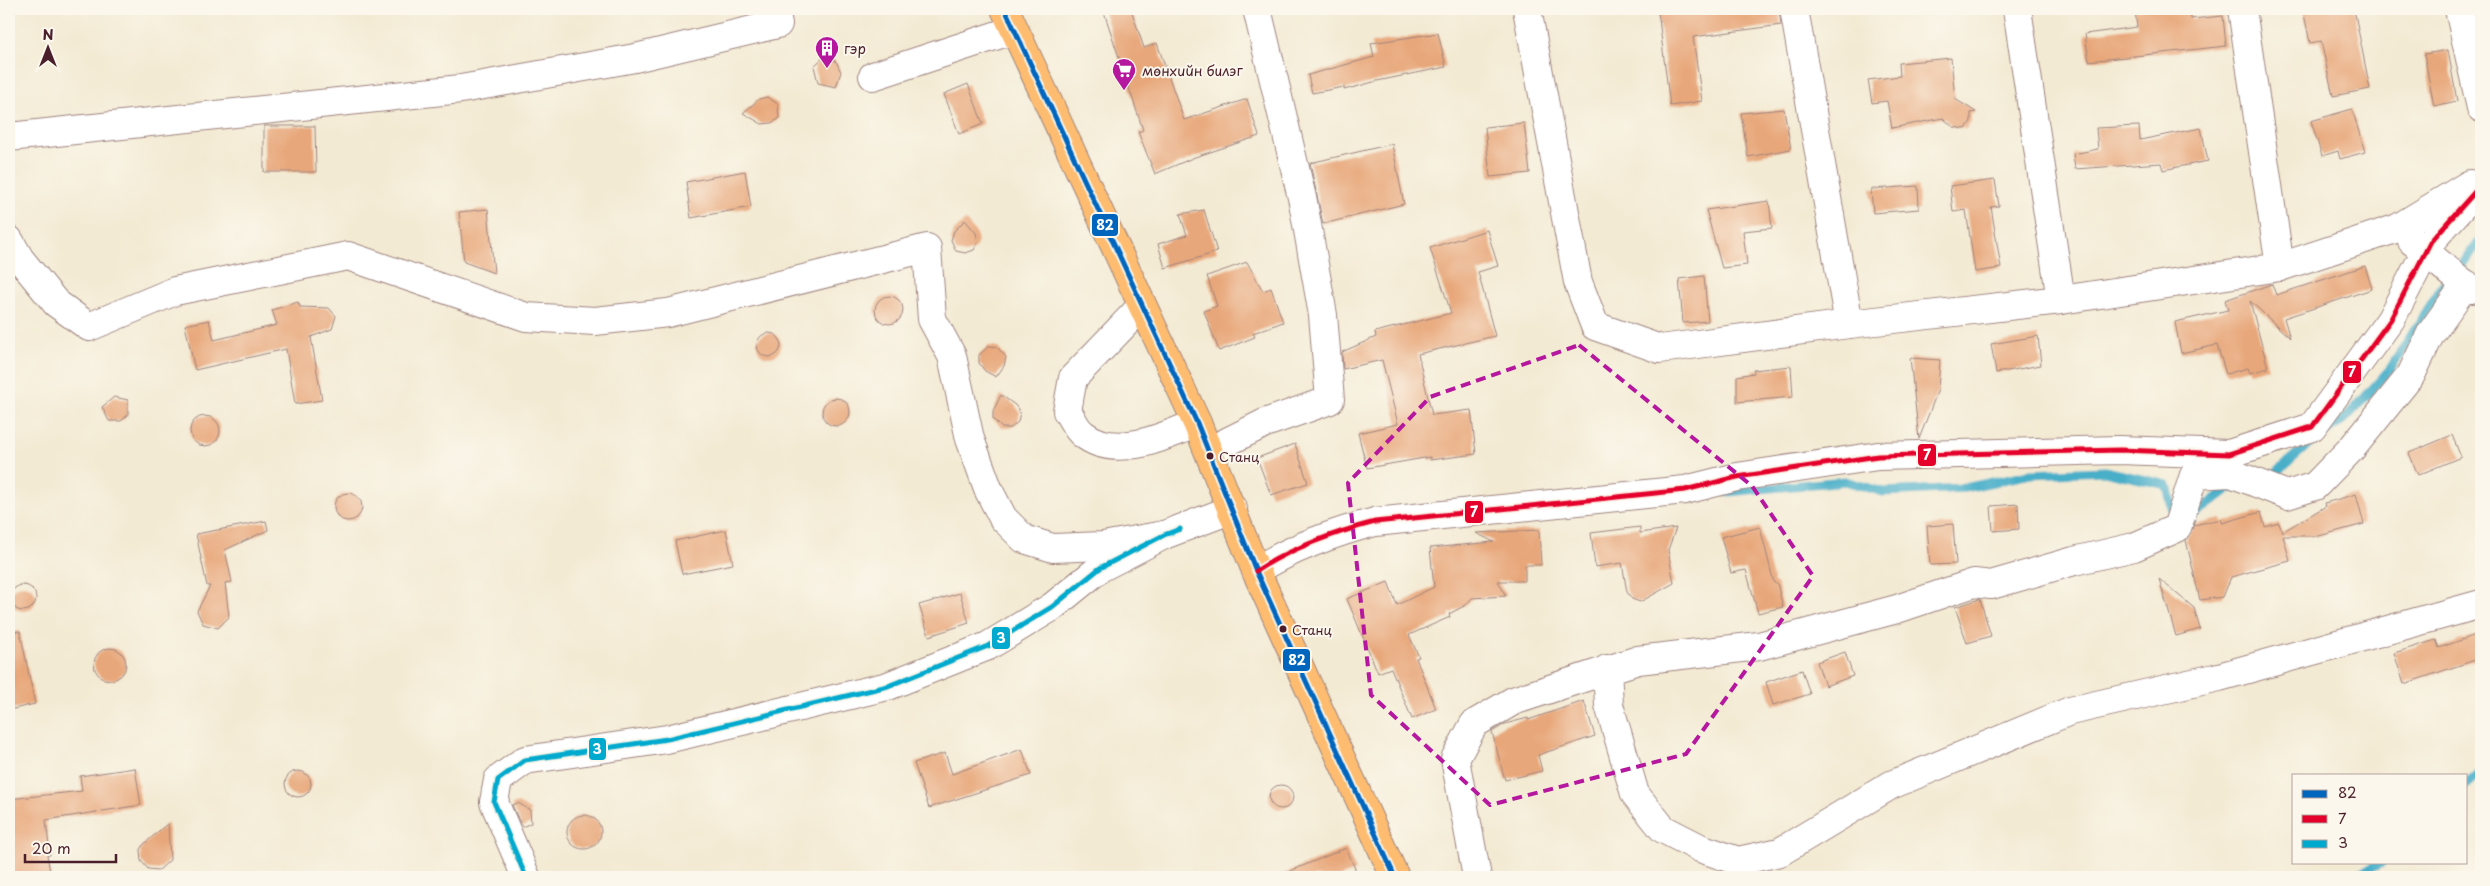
<svg xmlns="http://www.w3.org/2000/svg" width="2490" height="886" viewBox="0 0 2490 886" font-family="'Playpen Sans',sans-serif">
	<style>
		.lines { fill: none; stroke-linecap: round; stroke-linejoin: round }
		.stream { stroke: #4aafc9; stroke-width: 9 }
		.building { fill: #e8a77a }
		.minor-casing { stroke: #9e847f; stroke-width: 30 }
		.major-casing { stroke: #9e847f; stroke-width: 30 }
		.minor { stroke: #fff; stroke-width: 28 }
		.major { stroke: #fdbc70; stroke-width: 28 }
		.bus-1-casing { stroke: #fbf7ec; stroke-width: 9 }
		.bus-2-casing { stroke: #fbf7ec; stroke-width: 9 }
		.bus-3-casing { stroke: #fbf7ec; stroke-width: 9 }
		.bus-1 { stroke: #0065bd; stroke-width: 5 }
		.bus-2 { stroke: #e4002b; stroke-width: 5 }
		.bus-3 { stroke: #00a9ce; stroke-width: 5 }
		.marked { fill: none; stroke: #b5179e; stroke-width: 4; stroke-dasharray: 10 6; stroke-linejoin: round }
		.bus-dot { fill: #4a1f2b; stroke: #fbf7ec; stroke-width: 2 }
		.labels { text-anchor: middle; dominant-baseline: central; stroke-width: 4; stroke-linejoin: round; paint-order: stroke }
		.bus-label { font-size: 13px; fill: #4a1f2b; stroke: #fbf7ec; text-anchor: start }
		.poi-label { font-size: 14px; fill: #4a1f2b; stroke: #fbf7ec; text-anchor: start }
		.line-badge { stroke: #fbf7ec; stroke-width: 2 }
		.badge-label { font-size: 14px; text-anchor: middle; font-weight: bold; fill: #fff }
	</style>
	<rect width="100%" height="100%" fill="#fbf7ec"/>
	<filter id="ink" filterUnits="userSpaceOnUse"><feTurbulence type="fractalNoise" baseFrequency=".02" numOctaves="2"/><feDisplacementMap in="SourceGraphic" scale="10" xChannelSelector="R" yChannelSelector="G"/><feConvolveMatrix kernelMatrix="1 2 1 2 8 2 1 2 1" color-interpolation-filters="sRGB"/></filter>
	<filter id="wash" filterUnits="userSpaceOnUse"><feTurbulence type="fractalNoise" baseFrequency=".0096" numOctaves="4" result="noise"/><feDisplacementMap in="SourceGraphic" scale="20" xChannelSelector="R" yChannelSelector="G"/><feGaussianBlur stdDeviation="1.12" result="paint"/><feColorMatrix in="noise" values="0 0 0 0 0 0 0 0 0 0 0 0 0 0 0 0 0 1.4 0 .05"/><feComposite in="paint" operator="in"/></filter>
	<g filter="url(#wash)">
		<rect width="100%" height="100%" fill="#f3ead3"/>
		<g class="lines">
			<g class="stream">
				<polyline points="2266,482 2309,444 2348,416 2390,369 2444,284 2464,263 2481,239"/>
				<polyline points="1728,492 1845,481 1883,492 1965,488 2030,474 2105,471 2167,485 2173,512"/>
				<polyline points="2188,520 2230,488 2242,487"/>
				<polyline points="2466,785 2481,772"/>
				<polyline points="2352,877 2382,862"/>
			</g>
		</g>
		<g id="blocks">
			<g class="building">
				<polygon points="1103,9 1131,9 1144,48 1157,43 1184,120 1247,99 1259,136 1195,157 1155,174 1138,132 1143,130"/>
				<polygon points="1671,9 1779,9 1781,25 1693,37 1702,101 1670,106 1658,11"/>
				<polygon points="2135,9 2190,9 2191,19 2223,16 2226,46 2089,61 2085,34 2137,27"/>
				<polygon points="2303,9 2354,9 2370,89 2333,96 2321,41 2310,43"/>
				<polygon points="1438,33 1446,67 1377,81 1344,90 1344,87 1312,93 1308,75 1374,57 1371,43"/>
				<polygon points="2448,50 2457,101 2434,106 2424,54"/>
				<polygon points="827,54 837,63 841,72 836,87 818,83 814,66"/>
				<polygon points="1951,58 1955,99 1976,112 1971,113 1971,121 1966,129 1953,127 1943,118 1892,128 1887,101 1872,103 1868,80 1900,76 1899,63"/>
				<polygon points="968,84 983,124 959,134 944,94"/>
				<polygon points="767,97 778,104 779,119 771,123 762,124 743,113 759,99"/>
				<polygon points="1784,109 1791,149 1748,157 1741,113"/>
				<polygon points="2352,109 2365,152 2340,159 2338,151 2322,156 2311,121"/>
				<polygon points="1524,123 1530,173 1490,177 1485,127"/>
				<polygon points="264,126 315,126 316,172 264,172"/>
				<polygon points="2139,126 2140,140 2201,128 2208,161 2163,170 2161,163 2075,169 2073,154 2098,149 2096,128"/>
				<polygon points="1392,144 1404,204 1323,224 1310,163"/>
				<polygon points="745,171 751,207 691,218 686,182"/>
				<polygon points="1995,180 1999,206 1991,207 2001,268 1975,272 1966,210 1953,212 1950,186"/>
				<polygon points="1918,186 1919,209 1873,213 1871,189"/>
				<polygon points="1769,201 1772,228 1743,231 1747,265 1722,268 1706,210"/>
				<polygon points="488,209 494,273 464,262 459,212"/>
				<polygon points="1204,210 1217,252 1165,268 1158,244 1187,235 1180,214"/>
				<polygon points="965,220 976,233 978,242 974,250 965,253 956,251 951,240 954,231"/>
				<polygon points="1487,230 1498,266 1478,272 1495,336 1418,354 1432,415 1471,410 1476,454 1430,460 1430,457 1367,468 1358,433 1398,424 1382,360 1343,369 1342,352 1376,337 1375,332 1451,313 1430,248"/>
				<polygon points="1247,262 1263,291 1271,288 1283,322 1253,333 1255,337 1219,351 1204,311 1217,306 1207,276"/>
				<polygon points="2365,266 2372,289 2284,318 2290,338 2250,301 2268,368 2250,373 2248,368 2226,374 2217,345 2181,353 2175,322 2228,310 2225,300 2272,284 2276,295"/>
				<polygon points="1704,276 1708,321 1683,323 1679,279"/>
				<circle cx="889" cy="310" r="14"/>
				<polygon points="298,302 300,307 329,308 336,316 332,329 311,337 322,400 295,404 286,349 195,370 185,325 209,320 214,340 277,325 272,310"/>
				<circle cx="769" cy="345" r="12"/>
				<polygon points="2038,336 2041,365 1996,373 1991,344"/>
				<polygon points="989,346 997,347 1006,357 1004,366 996,377 985,371 979,363 979,355"/>
				<polygon points="1910,358 1940,360 1938,390 1919,439"/>
				<polygon points="1791,366 1793,397 1737,402 1737,376 1754,373 1753,370"/>
				<polygon points="1001,395 1015,405 1020,412 1018,422 1011,428 1002,428 993,419 993,411"/>
				<polygon points="114,397 128,400 128,415 121,421 109,421 102,407"/>
				<circle cx="836" cy="412" r="14"/>
				<circle cx="205" cy="431" r="15"/>
				<polygon points="2452,435 2461,457 2418,475 2409,453"/>
				<polygon points="1295,444 1308,483 1271,495 1257,458"/>
				<circle cx="348" cy="507" r="14"/>
				<polygon points="2356,494 2364,524 2319,536 2283,536 2290,561 2231,577 2223,597 2200,600 2186,540 2194,525 2221,519 2222,523 2261,512 2265,527 2279,523 2282,532 2326,506 2325,503"/>
				<polygon points="2018,504 2019,529 1993,531 1991,506"/>
				<polygon points="266,521 268,530 225,550 232,582 225,583 229,617 218,628 203,624 197,611 210,586 207,586 196,534"/>
				<polygon points="1953,524 1956,564 1930,565 1927,526"/>
				<polygon points="1640,527 1640,533 1676,528 1668,550 1674,583 1640,602 1632,599 1627,592 1622,563 1595,567 1591,533"/>
				<polygon points="1760,527 1774,583 1777,583 1783,607 1758,613 1746,570 1731,573 1721,537"/>
				<polygon points="726,530 733,564 682,574 675,541"/>
				<polygon points="1539,530 1541,565 1525,565 1525,581 1498,581 1506,596 1472,598 1466,605 1449,614 1450,617 1409,635 1419,657 1416,658 1436,709 1412,719 1391,668 1378,673 1347,599 1388,582 1397,605 1434,587 1430,548 1494,542 1476,533"/>
				<polygon points="2159,579 2194,608 2200,629 2176,636"/>
				<circle cx="23" cy="598" r="13"/>
				<polygon points="960,593 969,623 929,636 919,605"/>
				<polygon points="1980,599 1991,636 1967,643 1955,607"/>
				<polygon points="20,631 35,704 9,710 9,632"/>
				<polygon points="2481,633 2481,658 2404,684 2394,653 2436,640 2439,648"/>
				<circle cx="110" cy="664" r="16"/>
				<polygon points="1845,652 1853,676 1825,686 1817,662"/>
				<polygon points="1802,670 1810,694 1773,705 1766,682"/>
				<polygon points="1584,701 1595,736 1538,755 1542,771 1505,780 1492,732 1505,724 1528,718 1528,720"/>
				<polygon points="1022,749 1031,775 929,808 914,763 945,753 952,774"/>
				<polygon points="135,768 141,805 46,820 50,855 47,855 51,877 9,877 9,799 82,791 80,776"/>
				<circle cx="298" cy="784" r="13"/>
				<circle cx="1281" cy="797" r="12"/>
				<polygon points="518,803 530,810 531,823 522,827 512,805"/>
				<circle cx="584" cy="832" r="17"/>
				<polygon points="168,823 170,860 159,870 148,869 141,861 140,850 142,846"/>
				<polygon points="1346,848 1356,871 1339,877 1276,877"/>
			</g>
		</g>
	</g>
	<g filter="url(#ink)">
		<use href="#blocks" fill-opacity="0" stroke="#9e847f" stroke-width="1"/>
		<g class="lines">
			<g class="minor-casing">
				<g id="minor">
					<polyline points="1527,9 1578,282 1595,326 1660,349 1849,324 2061,300 2280,267 2398,228 2470,184"/>
					<polyline points="1794,9 1849,324"/>
					<polyline points="2017,9 2061,300"/>
					<polyline points="2242,9 2280,267"/>
					<polyline points="2459,9 2481,108"/>
					<polyline points="873,76 1013,30"/>
					<polyline points="9,137 461,89 635,58 778,24 775,9"/>
					<polyline points="9,240 20,259 56,303 89,327 175,291 348,256 526,317 595,321 668,313 927,248 932,319 952,356 970,439 989,491 1003,518 1024,539 1053,548 1103,546 1164,535"/>
					<polyline points="2412,241 2471,289"/>
					<path d="M1142 306 1073 378 1067 411C1072 418 1076 429 1083 434 1115 460 1164 437 1197 423"/>
					<polyline points="1209,451 1265,423 1330,400 1323,315 1303,202 1257,9"/>
					<path d="M1256 571C1289 549 1336 532 1375 522L1685 490 1737 477 1878 456 2120 450 2229 454 2312 427 2391 319 2431 241 2481 185"/>
					<polyline points="1607,669 1609,705 1635,794 1663,829 1700,848 1738,861 1780,852 1891,785 2070,711 2219,677 2481,604"/>
					<polyline points="526,877 494,802 498,780 525,760 667,739 888,686 988,646 1052,607 1100,568 1164,535 1233,509"/>
					<polyline points="1477,877 1455,759 1474,724 1513,701 1638,660 1759,646 1897,609 1974,583 1991,585 2074,561 2134,547 2177,528 2194,475 2231,473 2287,495 2315,486 2352,448 2411,375 2431,333 2466,284"/>
				</g>
			</g>
			<g class="major-casing">
				<polyline id="major" points="1005,9 1197,423 1256,571 1395,877"/>
			</g>
			<use href="#minor" class="minor"/>
			<use href="#major" class="major"/>
			<g class="bus-1-casing">
				<polyline id="bus-1" points="1005,9 1197,423 1256,571 1395,877"/>
			</g>
			<g class="bus-2-casing">
				<path id="bus-2" d="M1256 571C1289 549 1336 532 1375 522L1685 490 1737 477 1878 456 2120 450 2229 454 2312 427 2391 319 2431 241 2481 185"/>
			</g>
			<g class="bus-3-casing">
				<polyline id="bus-3" points="526,877 494,802 498,780 525,760 667,739 888,686 988,646 1052,607 1100,568 1164,535 1180,529"/>
			</g>
			<use href="#bus-1" class="bus-1"/>
			<use href="#bus-2" class="bus-2"/>
			<use href="#bus-3" class="bus-3"/>
		</g>
	</g>
	<path class="marked" d="M1579 345 1752 486 1813 576 1686 754 1490 805 1371 695 1348 483 1430 397Z"/>
	<defs>
		<g id="building-pin" transform="scale(1.25)"><path d="M0 17L-7.5 6A9.5 9.5 0 1 1 7.5 6Z" fill="#b5179e" stroke="#fbf7ec"/><path d="M-4-6H4V6H1V3H-1V6H-4ZM-2.5-4.3h1.7v1.8h-1.7ZM.8-4.3h1.7v1.8H.8ZM-2.5-1h1.7V.8h-1.7ZM.8-1h1.7V.8H.8Z" fill="#fff"/></g>
		<g id="supermarket-pin" transform="scale(1.25)"><path d="M0 17L-7.5 6A9.5 9.5 0 1 1 7.5 6Z" fill="#b5179e" stroke="#fbf7ec"/><path d="M-6-5.5h2.5l.6 2H6L4.5 2H-2.5L-4.4-4H-6ZM-1.5 3.2a1.3 1.3 0 1 0 .1 0ZM3 3.2a1.3 1.3 0 1 0 .1 0Z" fill="#fff"/></g>
	</defs>
	<g fill-rule="evenodd">
		<use href="#building-pin" x="827" y="48"/>
		<use href="#supermarket-pin" x="1124" y="70"/>
	</g>
	<g class="bus-dot">
		<circle cx="1210" cy="456" r="4.5"/>
		<circle cx="1283" cy="629" r="4.5"/>
	</g>
	<g class="labels">
		<g class="bus-label">
			<text x="1219" y="456">Cтанц</text>
			<text x="1292" y="629">Станц</text>
		</g>
		<g class="poi-label">
			<text x="844" y="48">гэр</text>
			<text x="1142" y="70">мөнхийн билэг</text>
		</g>
	</g>
	<g class="line-badge">
		<rect x="1091" y="213" width="28" height="24" rx="5" fill="#0065bd"/>
		<rect x="2342" y="360" width="20" height="24" rx="5" fill="#e4002b"/>
		<rect x="1917" y="443" width="20" height="24" rx="5" fill="#e4002b"/>
		<rect x="1464" y="500" width="20" height="24" rx="5" fill="#e4002b"/>
		<rect x="991" y="626" width="20" height="24" rx="5" fill="#00a9ce"/>
		<rect x="1282" y="648" width="29" height="24" rx="5" fill="#0065bd"/>
		<rect x="588" y="737" width="19" height="24" rx="5" fill="#00a9ce"/>
	</g>
	<g class="badge-label">
		<text x="1105" y="230">82</text>
		<text x="2352" y="377">7</text>
		<text x="1927" y="460">7</text>
		<text x="1474" y="517">7</text>
		<text x="1001" y="643">3</text>
		<text x="1297" y="665">82</text>
		<text x="597" y="754">3</text>
	</g>
	<rect width="2490" height="886" fill="none" stroke="#fbf7ec" stroke-width="30"/>
	<rect x="2292" y="774" width="175" height="90" fill="#fbf7ec" stroke="#b4a19f"/>
	<rect x="2302" y="790" width="25" height="8" fill="#0065bd" stroke="#b4a19f"/>
	<text x="2338" y="798" font-size="15" fill="#4a1f2b">82</text>
	<rect x="2302" y="815" width="25" height="8" fill="#e4002b" stroke="#b4a19f"/>
	<text x="2338" y="824" font-size="15" fill="#4a1f2b">7</text>
	<rect x="2302" y="840" width="25" height="8" fill="#00a9ce" stroke="#b4a19f"/>
	<text x="2338" y="848" font-size="15" fill="#4a1f2b">3</text>
	<g transform="translate(48 48)" stroke="#fbf7ec" stroke-width="4" paint-order="stroke">
	<path d="M0-4L9 19L0 12L-9 19Z" fill="#4a1f2b"/>
	<text y="-8" font-size="14" font-weight="bold" text-anchor="middle" fill="#4a1f2b">N</text>
	</g>
	<path d="M25 854v8h91v-8" fill="none" stroke="#4a1f2b" stroke-width="2.5"/>
	<text x="32" y="854" font-size="15" fill="#4a1f2b" stroke="#fbf7ec" stroke-width="4" paint-order="stroke">20 m</text>
</svg>
